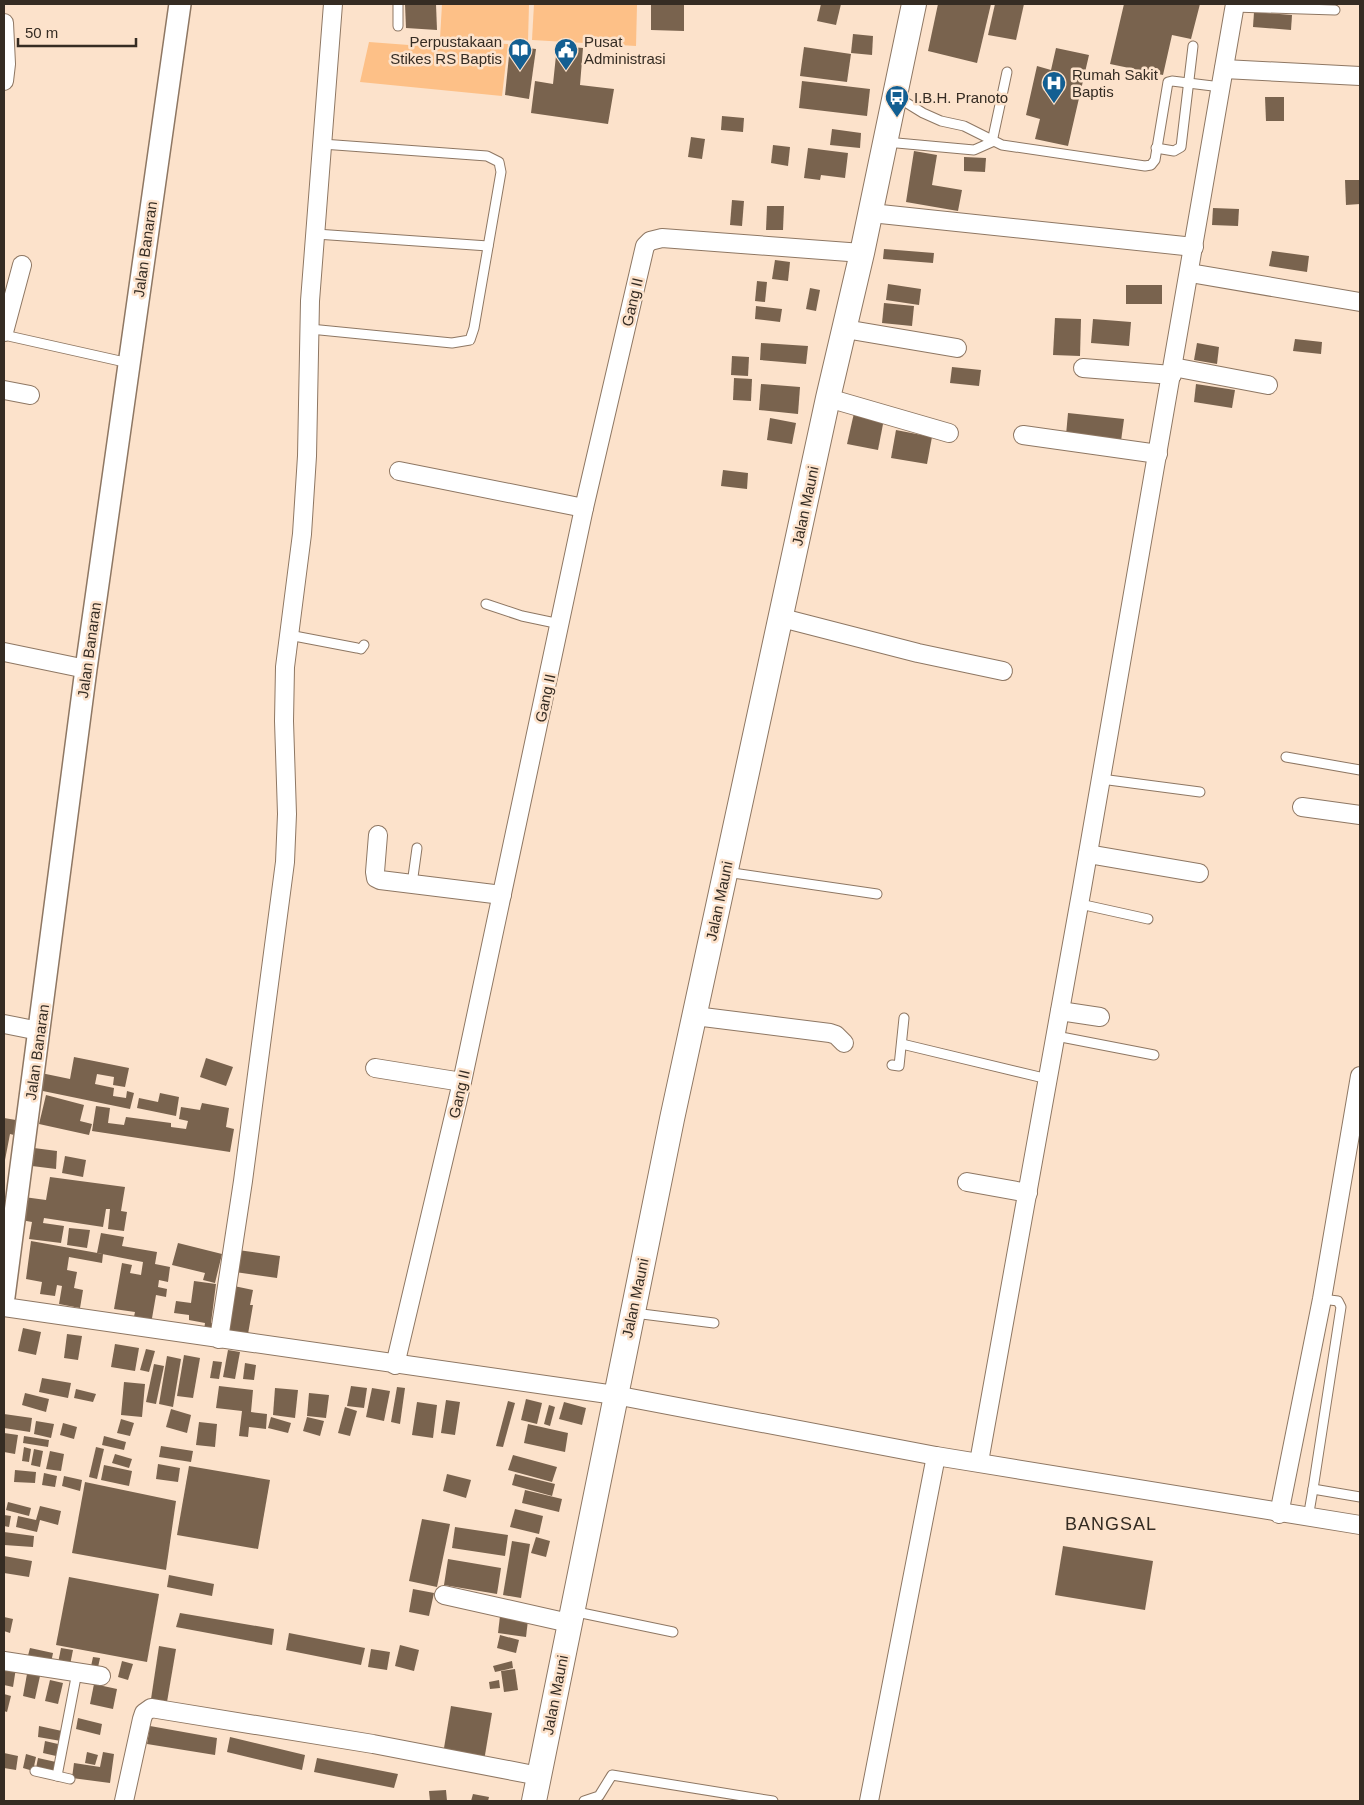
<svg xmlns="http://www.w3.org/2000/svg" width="1364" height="1805" viewBox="0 0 1364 1805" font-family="Helvetica,sans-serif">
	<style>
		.green { fill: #fdc087 }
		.building { fill: #79634e }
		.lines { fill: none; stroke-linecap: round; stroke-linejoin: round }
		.service-casing { stroke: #8e7763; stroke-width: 11 }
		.minor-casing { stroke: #8e7763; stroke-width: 20 }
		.tertiary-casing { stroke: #8e7763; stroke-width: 24 }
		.secondary-casing { stroke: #8e7763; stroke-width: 26 }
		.service { stroke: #fff; stroke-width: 9 }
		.minor { stroke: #fff; stroke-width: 18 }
		.tertiary { stroke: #fff; stroke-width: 21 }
		.secondary { stroke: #fff; stroke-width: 24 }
		.labels { text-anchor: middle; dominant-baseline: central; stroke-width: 5; stroke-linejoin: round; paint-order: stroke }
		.poi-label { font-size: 15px; fill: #352c23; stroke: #fce2cb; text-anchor: start }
		.street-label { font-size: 15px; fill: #352c23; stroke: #fce2cb }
		.quarter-label { font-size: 18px; letter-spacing: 1px; fill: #352c23; stroke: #fce2cb }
	</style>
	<rect width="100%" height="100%" fill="#fce2cb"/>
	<g class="green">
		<polygon points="442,4 529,4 528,41 440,39"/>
		<polygon points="534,4 637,5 636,46 532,40"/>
		<polygon points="431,40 508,44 502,96 360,82 369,42 422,46"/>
	</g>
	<g class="building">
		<polygon points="405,4 436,4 437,30 406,28"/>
		<polygon points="651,4 684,4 684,31 651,30"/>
		<polygon points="821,4 841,4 836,25 817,21"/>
		<polygon points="938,4 991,4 977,63 928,51"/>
		<polygon points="995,4 1024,4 1016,40 988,35"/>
		<polygon points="1124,4 1200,4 1191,39 1172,35 1163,75 1110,64"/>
		<polygon points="1254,12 1292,15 1291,30 1253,27"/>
		<polygon points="853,34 873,36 872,55 851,53"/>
		<polygon points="510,46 536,49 529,99 505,95"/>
		<polygon points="557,46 583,48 580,85 614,89 608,124 531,113 535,81 553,84"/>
		<polygon points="804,47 851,54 847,82 800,76"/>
		<polygon points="1056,48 1089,55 1068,146 1035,139 1040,119 1026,115 1037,66 1051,70"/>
		<polygon points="802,81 870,89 867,116 799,108"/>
		<polygon points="1265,97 1284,97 1284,121 1266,121"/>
		<polygon points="722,116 744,118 743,132 721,130"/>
		<polygon points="832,129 861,133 860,148 830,145"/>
		<polygon points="691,137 705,139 702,159 688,157"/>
		<polygon points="773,145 790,147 788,166 771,163"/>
		<polygon points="808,148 848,153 845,178 821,175 820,180 804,178"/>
		<polygon points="914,151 937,155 932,185 962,190 958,211 906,202"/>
		<polygon points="964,157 986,158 985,172 964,171"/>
		<polygon points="1345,180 1360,180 1360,204 1346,205"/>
		<polygon points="732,200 744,201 742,226 730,225"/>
		<polygon points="767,206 784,206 783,230 766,230"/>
		<polygon points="1213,208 1239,209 1238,226 1212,225"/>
		<polygon points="884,249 934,253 933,263 883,259"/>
		<polygon points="1272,251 1309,256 1307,272 1269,266"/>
		<polygon points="775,260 790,262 788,281 772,279"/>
		<polygon points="757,281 767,282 765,302 755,301"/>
		<polygon points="888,284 921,289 919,305 886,300"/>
		<rect x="1126" y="285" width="36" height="19"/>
		<polygon points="810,288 820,290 816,311 806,309"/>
		<polygon points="884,303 914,306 912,326 882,323"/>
		<polygon points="756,306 782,309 780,322 755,319"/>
		<polygon points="1055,318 1081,319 1080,356 1053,355"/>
		<polygon points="1093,319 1131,322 1129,346 1091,343"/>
		<polygon points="1295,339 1322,342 1321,354 1293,351"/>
		<polygon points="761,343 808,346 806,364 760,360"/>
		<polygon points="1197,343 1219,347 1217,364 1194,360"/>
		<polygon points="732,356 749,357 748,376 731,375"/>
		<polygon points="952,367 981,370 979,386 950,383"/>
		<polygon points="734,378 752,379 751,401 733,400"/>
		<polygon points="761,384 800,387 798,414 759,410"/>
		<polygon points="1196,384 1235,390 1232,408 1194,402"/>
		<polygon points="854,413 884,419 878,450 847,444"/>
		<polygon points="1068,413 1124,419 1121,441 1066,435"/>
		<polygon points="770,418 796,423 792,444 767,440"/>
		<polygon points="896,430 932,437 927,464 891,458"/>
		<polygon points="723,470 748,473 747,489 721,486"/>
		<polygon points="74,1057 129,1068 125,1087 113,1085 114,1077 97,1074 95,1084 114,1088 113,1096 126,1098 127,1091 134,1093 130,1109 38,1090 41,1073 70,1079"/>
		<polygon points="206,1058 233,1067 226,1086 200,1077"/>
		<polygon points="160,1093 179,1097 176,1116 137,1108 139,1098 158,1102"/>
		<polygon points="46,1095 84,1105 80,1121 92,1124 89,1135 39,1124"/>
		<polygon points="202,1103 229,1108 226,1127 234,1129 230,1152 92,1131 96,1106 110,1108 108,1123 124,1125 126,1117 171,1123 171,1127 186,1129 188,1121 179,1119 181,1107 200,1110"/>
		<polygon points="4,1118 16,1120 14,1135 10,1134 5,1160"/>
		<polygon points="34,1148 57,1151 56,1169 32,1166"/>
		<polygon points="65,1156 86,1160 83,1177 62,1173"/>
		<polygon points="50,1177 125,1187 121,1211 127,1212 124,1231 108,1229 110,1209 106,1209 103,1227 44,1218 43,1223 64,1226 61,1243 29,1239 32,1222 21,1220 24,1197 46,1200"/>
		<polygon points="69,1228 90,1230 87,1248 67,1245"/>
		<polygon points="101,1233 124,1237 122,1246 157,1252 155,1264 170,1267 168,1282 159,1280 158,1287 167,1289 166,1297 156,1295 151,1324 133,1321 135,1312 114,1309 122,1263 132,1265 130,1273 141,1275 143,1262 97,1253"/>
		<polygon points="31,1241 103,1254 102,1263 69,1257 67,1270 77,1272 74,1288 83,1290 80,1308 59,1304 62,1286 57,1285 55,1296 40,1294 42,1282 26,1279"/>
		<polygon points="178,1243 222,1254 215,1283 203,1280 205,1273 172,1265"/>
		<polygon points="238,1250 280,1256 277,1278 235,1272"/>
		<polygon points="194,1281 216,1284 211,1323 219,1324 218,1332 204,1330 205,1323 189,1320 189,1315 174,1313 176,1301 191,1303"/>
		<polygon points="234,1286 253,1290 250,1305 253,1305 248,1334 226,1330"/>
		<polygon points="23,1328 41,1332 36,1355 18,1351"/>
		<polygon points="67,1334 82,1336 78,1360 64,1358"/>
		<polygon points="115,1344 139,1348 135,1371 111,1367"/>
		<polygon points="146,1349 155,1351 149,1372 140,1370"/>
		<polygon points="228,1350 240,1352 235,1379 223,1377"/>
		<polygon points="184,1355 200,1358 193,1398 177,1396"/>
		<polygon points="167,1356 181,1359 173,1407 159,1404"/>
		<polygon points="213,1361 222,1362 219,1379 210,1378"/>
		<polygon points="245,1363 256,1365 254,1380 243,1379"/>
		<polygon points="154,1364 164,1366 156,1404 146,1402"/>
		<polygon points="42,1378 71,1383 68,1398 39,1392"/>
		<polygon points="124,1382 145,1384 142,1417 121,1415"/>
		<polygon points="219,1386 253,1390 251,1412 267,1414 266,1429 249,1427 248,1437 239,1436 242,1411 216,1408"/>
		<polygon points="351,1386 367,1388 364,1408 347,1406"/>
		<polygon points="397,1387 405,1388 400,1424 391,1422"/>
		<polygon points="275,1388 298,1390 295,1418 273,1415"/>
		<polygon points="372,1388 390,1391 384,1421 366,1417"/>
		<polygon points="76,1389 96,1394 93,1402 74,1398"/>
		<polygon points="25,1393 49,1399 46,1412 22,1405"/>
		<polygon points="309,1393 329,1395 326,1418 307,1416"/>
		<polygon points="526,1399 542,1403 537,1424 521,1420"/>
		<polygon points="446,1400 460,1402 455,1435 441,1433"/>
		<polygon points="508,1401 515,1403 503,1447 496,1446"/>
		<polygon points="417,1402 437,1405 433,1438 412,1435"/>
		<polygon points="564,1402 586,1408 582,1425 559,1419"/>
		<polygon points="549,1405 555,1407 550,1426 544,1424"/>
		<polygon points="345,1407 357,1411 350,1436 338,1433"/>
		<polygon points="171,1409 191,1415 187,1433 166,1427"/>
		<polygon points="4,1414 32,1418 30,1432 4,1428"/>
		<polygon points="271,1417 291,1423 288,1433 268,1428"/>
		<polygon points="307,1417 324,1421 320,1436 303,1431"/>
		<polygon points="121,1419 134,1423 130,1436 117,1433"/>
		<polygon points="36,1421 54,1424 51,1438 34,1434"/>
		<polygon points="199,1422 217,1424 215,1447 196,1445"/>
		<polygon points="63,1423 77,1427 74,1439 60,1435"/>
		<polygon points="528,1424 568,1433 565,1452 524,1443"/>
		<polygon points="4,1433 18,1435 15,1454 4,1452"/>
		<polygon points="24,1436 49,1440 48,1447 23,1443"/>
		<polygon points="104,1436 126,1442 124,1450 102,1445"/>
		<polygon points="161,1446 193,1451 191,1462 159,1457"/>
		<polygon points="24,1447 31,1449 29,1462 22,1461"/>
		<polygon points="96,1447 104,1449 97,1479 89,1477"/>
		<polygon points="34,1449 43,1451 40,1467 31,1465"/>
		<polygon points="50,1451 64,1454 61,1471 46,1469"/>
		<polygon points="115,1454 132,1459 129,1468 112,1463"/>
		<polygon points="513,1455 557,1467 552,1482 508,1470"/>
		<polygon points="158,1464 180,1468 178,1482 156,1479"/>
		<polygon points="104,1465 132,1471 129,1486 101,1480"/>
		<polygon points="189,1466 270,1480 258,1549 177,1535"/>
		<polygon points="15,1470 36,1472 35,1483 14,1482"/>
		<polygon points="44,1473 57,1476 55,1487 42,1485"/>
		<polygon points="447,1474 471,1480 466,1498 443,1491"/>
		<polygon points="515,1474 555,1484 552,1496 512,1485"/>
		<polygon points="64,1476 82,1480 80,1491 62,1486"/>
		<polygon points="85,1482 176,1501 166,1570 72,1553"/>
		<polygon points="525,1490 562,1499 559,1512 522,1503"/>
		<polygon points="8,1502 31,1508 29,1516 6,1510"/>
		<polygon points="40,1506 61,1511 58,1525 40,1520 37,1532 16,1527 18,1516 36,1520"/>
		<polygon points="515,1509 543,1516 539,1534 510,1527"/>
		<polygon points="4,1515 11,1516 9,1527 4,1526"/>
		<polygon points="422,1519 450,1524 437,1587 409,1581"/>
		<polygon points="455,1527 508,1535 505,1556 452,1548"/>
		<polygon points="4,1532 34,1536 33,1547 4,1545"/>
		<polygon points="536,1537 550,1541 546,1557 531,1553"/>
		<polygon points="512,1541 530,1544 521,1598 503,1595"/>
		<polygon points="1063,1546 1153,1561 1145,1610 1055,1595"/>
		<polygon points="4,1556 32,1561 29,1577 4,1573"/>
		<polygon points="448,1559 501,1568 497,1594 444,1585"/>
		<polygon points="169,1575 214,1584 212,1596 167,1587"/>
		<polygon points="69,1577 159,1594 147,1662 56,1645"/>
		<polygon points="413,1589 434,1593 429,1616 409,1612"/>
		<polygon points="180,1613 274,1629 272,1645 176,1627"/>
		<polygon points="500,1616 528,1620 526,1637 498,1633"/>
		<polygon points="4,1617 13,1619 10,1633 4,1631"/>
		<polygon points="289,1633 365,1648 361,1665 286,1650"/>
		<polygon points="500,1635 519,1640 516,1653 497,1648"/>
		<polygon points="400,1645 419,1650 414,1671 395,1666"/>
		<polygon points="159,1646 176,1649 167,1702 151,1699"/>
		<polygon points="30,1648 53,1653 50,1668 26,1663"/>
		<polygon points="61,1648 73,1650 69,1670 57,1668"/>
		<polygon points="371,1649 390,1652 387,1670 368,1667"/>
		<polygon points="93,1657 100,1658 97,1672 90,1671"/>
		<polygon points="122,1661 133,1664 128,1680 118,1677"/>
		<polygon points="512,1661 513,1668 495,1672 493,1666"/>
		<polygon points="4,1666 16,1668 13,1687 4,1685"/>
		<polygon points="515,1669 518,1690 504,1692 501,1671"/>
		<polygon points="27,1674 40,1676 35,1699 23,1696"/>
		<polygon points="50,1680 63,1683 58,1704 45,1701"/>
		<polygon points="499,1680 500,1688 490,1689 489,1682"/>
		<polygon points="94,1684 117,1689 113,1709 90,1704"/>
		<polygon points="4,1694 11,1696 7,1712 4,1711"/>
		<polygon points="451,1706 492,1713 484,1761 443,1754"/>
		<polygon points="78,1718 102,1724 100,1735 76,1729"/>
		<polygon points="39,1726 62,1731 61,1741 38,1737"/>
		<polygon points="150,1726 217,1738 215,1755 147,1744"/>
		<polygon points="230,1737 305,1755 302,1770 227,1752"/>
		<polygon points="45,1741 58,1744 56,1756 43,1753"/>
		<polygon points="87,1752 98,1755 95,1765 85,1763"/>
		<polygon points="103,1752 114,1754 110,1783 72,1778 74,1763 100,1767"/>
		<polygon points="4,1753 18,1756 16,1770 4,1768"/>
		<polygon points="26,1754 36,1757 33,1771 23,1768"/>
		<polygon points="38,1758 56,1762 54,1771 36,1768"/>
		<polygon points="317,1758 398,1774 394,1788 314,1772"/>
		<polygon points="446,1790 447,1801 430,1801 429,1791"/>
		<polygon points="473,1794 489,1797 488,1801 471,1801"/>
	</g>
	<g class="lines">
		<g class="service-casing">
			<g id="service">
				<polyline points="398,4 398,26"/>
				<polyline points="1234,7 1335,10"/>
				<polyline points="897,97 923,113 941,121 964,126 1002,145 1145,166 1151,165 1155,160 1168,82 1172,81 1221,87"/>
				<polyline points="886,142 974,150 992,142 1007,72"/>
				<polyline points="1156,148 1174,151 1181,147 1193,46"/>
				<polyline points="316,234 488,246"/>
				<polyline points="310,329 452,343 470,340 474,328 501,172 499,162 487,156 322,144"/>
				<polyline points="4,335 129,363"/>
				<polyline points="486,604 522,616 560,624"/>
				<polyline points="289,635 357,648 361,649 364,645"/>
				<polyline points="1286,757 1360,770"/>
				<polyline points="1101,779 1200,792"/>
				<polyline points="726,872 877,894"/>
				<polyline points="412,884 417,848"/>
				<polyline points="1080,904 1148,919"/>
				<polyline points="1056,1036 1154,1055"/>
				<polyline points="902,1044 1048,1079"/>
				<polyline points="892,1065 899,1066 904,1018"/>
				<polyline points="1322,1299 1338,1301 1341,1307 1313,1489 1360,1497"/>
				<polyline points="634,1313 714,1323"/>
				<polyline points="1308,1518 1313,1489"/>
				<polyline points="572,1611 673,1632"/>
				<polyline points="35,1771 57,1776 77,1672"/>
				<polyline points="57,1776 70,1779"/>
				<polyline points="584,1801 599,1796 612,1775 773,1801"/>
			</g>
		</g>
		<g class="minor-casing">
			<g id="minor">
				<polyline points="4,23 6,64 4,81"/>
				<polyline points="1224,69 1360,76"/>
				<polyline points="871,213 1194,247"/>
				<polyline points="1190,273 1360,302"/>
				<polyline points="845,329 957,348"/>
				<polyline points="4,332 22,265"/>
				<polyline points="1173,367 1268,385"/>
				<polyline points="1083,368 1172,375"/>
				<polyline points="4,390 30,395"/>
				<polyline points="828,398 949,433"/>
				<polyline points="1023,435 1158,454"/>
				<polyline points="399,471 584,508"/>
				<polyline points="782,618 918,653 1003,671"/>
				<polyline points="4,652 86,669"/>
				<polyline points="1302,807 1360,815"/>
				<polyline points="378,835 375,872 376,878 380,880 502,895"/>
				<polyline points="1088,854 1199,873"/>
				<polyline points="1060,1011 1100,1017"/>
				<polyline points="695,1016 830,1033 836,1035 844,1043"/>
				<polyline points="4,1024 39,1031"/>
				<polyline points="375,1068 462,1082"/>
				<polyline points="967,1182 1028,1193"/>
				<polyline points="4,1307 615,1395 936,1456 1360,1525"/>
				<polyline points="219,1339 243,1181 285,862 287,814 284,721 285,667 302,534 307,456 310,301 333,4"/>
				<polyline points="395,1365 462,1082 584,508 645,246 650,241 662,238 862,253"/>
				<polyline points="979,1462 1082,888 1235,4"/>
				<polyline points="1279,1514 1322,1299 1360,1076"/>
				<polyline points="444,1595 569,1623"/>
				<polyline points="4,1661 101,1676"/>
				<polyline points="124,1801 142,1719 144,1713 151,1708 373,1744 539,1776"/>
				<polyline points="869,1801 936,1456"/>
			</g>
		</g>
		<g class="tertiary-casing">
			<polyline id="tertiary" points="4,1297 86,669 180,4"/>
		</g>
		<g class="secondary-casing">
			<polyline id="secondary" points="534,1801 672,1119 828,398 862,253 914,4"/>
		</g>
		<use href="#service" class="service"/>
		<use href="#minor" class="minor"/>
		<use href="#tertiary" class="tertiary"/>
		<use href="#secondary" class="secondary"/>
	</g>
	<defs>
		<g id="library-pin" transform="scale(1.25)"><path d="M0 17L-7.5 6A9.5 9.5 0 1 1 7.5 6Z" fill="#135f92" stroke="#fce2cb"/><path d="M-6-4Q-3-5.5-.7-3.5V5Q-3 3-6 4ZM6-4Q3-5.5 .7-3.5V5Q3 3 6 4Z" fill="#fff"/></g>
		<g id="civic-pin" transform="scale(1.25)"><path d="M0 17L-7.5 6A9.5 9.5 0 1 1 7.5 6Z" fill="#135f92" stroke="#fce2cb"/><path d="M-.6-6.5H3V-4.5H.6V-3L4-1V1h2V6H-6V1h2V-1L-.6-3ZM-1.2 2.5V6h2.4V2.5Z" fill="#fff"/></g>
		<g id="hospital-pin" transform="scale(1.25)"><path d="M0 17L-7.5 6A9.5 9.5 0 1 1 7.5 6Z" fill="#135f92" stroke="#fce2cb"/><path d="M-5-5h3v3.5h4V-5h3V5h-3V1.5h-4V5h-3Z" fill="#fff"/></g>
		<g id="bus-pin" transform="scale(1.25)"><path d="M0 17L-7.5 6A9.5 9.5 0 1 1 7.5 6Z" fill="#135f92" stroke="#fce2cb"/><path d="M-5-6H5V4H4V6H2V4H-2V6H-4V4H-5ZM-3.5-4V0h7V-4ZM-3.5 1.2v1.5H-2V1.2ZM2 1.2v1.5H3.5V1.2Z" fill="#fff"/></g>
	</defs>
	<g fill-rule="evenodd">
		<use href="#library-pin" x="520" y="50"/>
		<use href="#civic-pin" x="566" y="50"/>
		<use href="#hospital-pin" x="1054" y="83"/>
		<use href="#bus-pin" x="897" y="97"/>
	</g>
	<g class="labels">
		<g class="poi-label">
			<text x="502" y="41" text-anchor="end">Perpustakaan<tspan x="502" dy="17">Stikes RS Baptis</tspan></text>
			<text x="584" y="41">Pusat<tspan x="584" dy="17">Administrasi</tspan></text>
			<text x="1072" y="74">Rumah Sakit<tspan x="1072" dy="17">Baptis</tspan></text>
			<text x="914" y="97">I.B.H. Pranoto</text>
		</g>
		<g class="street-label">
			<text transform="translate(145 249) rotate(-82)">Jalan Banaran</text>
			<text transform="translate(632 302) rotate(-77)">Gang II</text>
			<text transform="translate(805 506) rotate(-78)">Jalan Mauni</text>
			<text transform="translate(89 650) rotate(-82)">Jalan Banaran</text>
			<text transform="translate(545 698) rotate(-78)">Gang II</text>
			<text transform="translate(719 901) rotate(-78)">Jalan Mauni</text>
			<text transform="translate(37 1052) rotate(-82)">Jalan Banaran</text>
			<text transform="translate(459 1094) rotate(-77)">Gang II</text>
			<text transform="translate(635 1298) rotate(-78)">Jalan Mauni</text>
			<text transform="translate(555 1695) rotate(-79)">Jalan Mauni</text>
		</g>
		<g class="quarter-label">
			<text x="1111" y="1524">BANGSAL</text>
		</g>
	</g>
	<rect width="1364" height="1805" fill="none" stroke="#352c23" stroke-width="10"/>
	<path d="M18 38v8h118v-8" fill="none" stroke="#352c23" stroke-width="2.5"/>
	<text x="25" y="38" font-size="15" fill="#352c23" stroke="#fce2cb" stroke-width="4" paint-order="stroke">50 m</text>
</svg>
